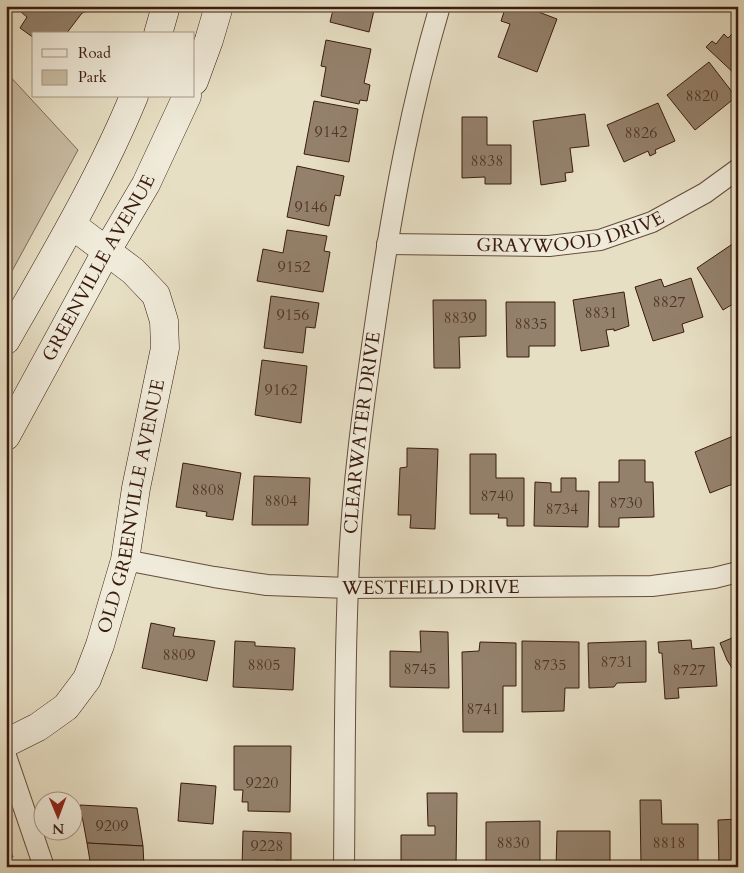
<svg xmlns="http://www.w3.org/2000/svg" width="744" height="873" viewBox="0 0 744 873" font-family="Cardo,serif">
	<style>
		.green { fill: #cabea5; stroke: #826c59 }
		.building { fill: #94816c; stroke: #3a1b0d }
		.lines { fill: none; stroke-linecap: round; stroke-linejoin: round }
		.street-casing { stroke: #654c3b; stroke-width: 22 }
		.secondary-casing { stroke: #3a1b0d; stroke-width: 29 }
		.street { stroke: #efead9; stroke-width: 20 }
		.secondary { stroke: #efead9; stroke-width: 28 }
		.labels { text-anchor: middle; dominant-baseline: central; stroke-width: 4; stroke-linejoin: round; paint-order: stroke }
		.number-label { font-size: 16px; fill: #503425 }
		.street-label { font-size: 19px; fill: #3a1b0d; stroke: #efead9 }
	</style>
	<rect width="100%" height="100%" fill="#e7dfc4"/>
	<filter id="stains"><feTurbulence type="fractalNoise" baseFrequency=".004" numOctaves="4"/><feColorMatrix values="0 0 0 0 .2 0 0 0 0 .09 0 0 0 0 .02 0 0 0 .5 -.17"/></filter>
	<radialGradient id="worn" r=".72"><stop offset=".6" stop-color="#630" stop-opacity="0"/><stop offset="1" stop-color="#630" stop-opacity=".3"/></radialGradient>
	<polygon class="green" points="6,72 78,150 12,271 6,272"/>
	<g class="building">
		<polygon points="20,6 96,6 94,9 82,13 66,34 34,34 34,38 20,28 27,17 21,12"/>
		<polygon points="334,6 375,6 369,32 330,22"/>
		<polygon points="506,6 523,6 557,19 537,72 498,57 510,24 501,21"/>
		<polygon points="738,28 738,77 706,47 712,41 716,44 724,34 728,38"/>
		<polygon points="326,40 371,49 364,83 370,85 367,101 360,100 359,104 321,96 326,67 321,66"/>
		<polygon points="709,62 736,97 695,130 667,95"/>
		<polygon points="314,101 358,109 349,162 304,154"/>
		<polygon points="658,103 675,141 655,150 656,153 650,156 648,151 624,162 607,125"/>
		<polygon points="585,114 589,146 570,148 573,172 565,173 566,181 541,185 533,121"/>
		<polygon points="462,117 487,117 487,145 511,145 511,184 485,184 485,177 462,178"/>
		<polygon points="297,166 344,176 340,196 335,195 329,226 287,217"/>
		<polygon points="287,230 327,236 324,251 330,252 323,292 257,281 263,249 283,253"/>
		<polygon points="737,241 738,301 723,310 697,268"/>
		<polygon points="691,278 703,317 682,324 684,332 653,341 635,287 661,279 664,287"/>
		<polygon points="624,292 629,326 614,331 614,329 606,330 609,346 581,351 573,300"/>
		<polygon points="271,296 319,303 315,328 306,327 303,353 264,348"/>
		<polygon points="433,300 486,300 486,336 459,337 460,368 434,368"/>
		<polygon points="506,302 555,302 555,346 529,346 529,357 507,357"/>
		<polygon points="262,360 307,366 301,423 255,415"/>
		<polygon points="738,434 738,482 710,493 695,452"/>
		<polygon points="407,448 438,449 435,529 410,528 411,515 398,515 400,468 407,467"/>
		<polygon points="470,454 496,454 496,478 524,478 524,526 507,526 507,518 498,518 499,514 470,514"/>
		<polygon points="619,460 645,460 645,482 653,482 654,517 619,518 619,527 599,527 599,482 619,482"/>
		<polygon points="183,463 241,473 233,520 206,516 207,512 176,507"/>
		<polygon points="254,476 310,478 308,525 252,525"/>
		<polygon points="561,478 576,478 576,491 589,491 588,527 534,526 535,482 551,483 551,492 561,492"/>
		<polygon points="151,623 175,628 173,636 215,641 207,681 142,668"/>
		<polygon points="735,629 738,629 737,676 727,660 720,643 732,638"/>
		<polygon points="420,631 448,632 449,688 390,687 390,651 421,652"/>
		<polygon points="691,640 692,649 714,647 717,686 678,688 679,698 665,699 662,653 659,653 658,642"/>
		<polygon points="235,641 255,642 255,646 295,648 293,690 233,687"/>
		<polygon points="522,641 579,642 579,688 565,688 564,711 522,712"/>
		<polygon points="646,641 646,682 617,683 614,687 589,688 588,643"/>
		<polygon points="480,642 516,643 516,686 503,686 503,732 463,732 462,652 479,651"/>
		<polygon points="234,746 291,746 290,812 248,811 248,802 242,802 243,790 234,790"/>
		<polygon points="181,783 216,786 213,824 178,821"/>
		<polygon points="427,793 457,793 456,867 401,867 401,835 435,835 435,826 428,826"/>
		<polygon points="640,800 661,800 662,824 698,824 698,862 684,862 684,867 641,867"/>
		<polygon points="80,805 137,808 143,846 87,843"/>
		<polygon points="738,819 738,867 719,867 718,820"/>
		<polygon points="540,821 540,864 486,867 486,822"/>
		<polygon points="243,831 291,833 291,861 276,860 275,867 242,867"/>
		<polygon points="557,831 610,831 610,864 581,864 581,867 556,867"/>
		<polygon points="6,837 13,857 6,859"/>
		<polygon points="87,843 143,846 144,867 91,867"/>
	</g>
	<g class="lines">
		<g class="street-casing">
			<g id="street">
				<path id="s1" d="M387 244 549 246 600 240 652 222 705 193 738 169"/>
				<path id="s2" d="M125 560 214 577 267 585 348 588 652 586 714 578 738 572"/>
				<polyline points="6,756 44,867"/>
				<path id="s3" d="M344 867C345 774 344 680 348 587 351 492 364 399 378 305 393 204 411 104 440 6"/>
			</g>
		</g>
		<g class="secondary-casing">
			<g id="secondary">
				<polyline points="158,34 166,6"/>
				<polyline points="194,81 209,40 219,6"/>
				<path d="M6 340C51 261 99 181 134 96"/>
				<path id="s4" d="M6 436 106 252 146 184 187 96"/>
				<path id="s5" d="M6 743 38 727 66 707 87 679 100 645 125 560 136 488 165 348 164 321 156 295 133 271 72 225"/>
			</g>
		</g>
		<use href="#street" class="street"/>
		<use href="#secondary" class="secondary"/>
	</g>
	<g class="labels">
		<g class="number-label">
			<text x="702" y="96">8820</text>
			<text x="331" y="132">9142</text>
			<text x="641" y="133">8826</text>
			<text x="487" y="161">8838</text>
			<text x="311" y="207">9146</text>
			<text x="294" y="267">9152</text>
			<text x="669" y="302">8827</text>
			<text x="601" y="313">8831</text>
			<text x="293" y="315">9156</text>
			<text x="460" y="318">8839</text>
			<text x="531" y="324">8835</text>
			<text x="281" y="390">9162</text>
			<text x="208" y="490">8808</text>
			<text x="497" y="496">8740</text>
			<text x="281" y="501">8804</text>
			<text x="626" y="503">8730</text>
			<text x="562" y="509">8734</text>
			<text x="179" y="655">8809</text>
			<text x="617" y="662">8731</text>
			<text x="264" y="665">8805</text>
			<text x="550" y="665">8735</text>
			<text x="420" y="669">8745</text>
			<text x="689" y="670">8727</text>
			<text x="483" y="709">8741</text>
			<text x="262" y="783">9220</text>
			<text x="112" y="826">9209</text>
			<text x="513" y="843">8830</text>
			<text x="669" y="843">8818</text>
			<text x="267" y="846">9228</text>
		</g>
		<g class="street-label">
			<text stroke="none"><textPath href="#s1" startOffset="185">GRAYWOOD DRIVE</textPath></text>
			<text stroke="none"><textPath href="#s4" startOffset="192">GREENVILLE AVENUE</textPath></text>
			<text stroke="none"><textPath href="#s3" startOffset="435">CLEARWATER DRIVE</textPath></text>
			<text stroke="none"><textPath href="#s5" startOffset="284">OLD GREENVILLE AVENUE</textPath></text>
			<text stroke="none"><textPath href="#s2" startOffset="308">WESTFIELD DRIVE</textPath></text>
		</g>
	</g>
	<rect width="744" height="873" fill="none" stroke="#e7dfc4" stroke-width="25"/>
	<rect x="8" y="8" width="729" height="858" fill="none" stroke="#3a1b0d" stroke-width="2.5"/>
	<rect x="12" y="12" width="719" height="848" fill="none" stroke="#3a1b0d"/>
	<rect x="32" y="32" width="162" height="65" fill="#efead9" stroke="#a79787"/>
	<rect x="42" y="49" width="25" height="8" fill="#efead9" stroke="#a79787"/>
	<text x="78" y="58" font-size="15" fill="#3a1b0d">Road</text>
	<rect x="42" y="70" width="25" height="15" fill="#cabea5" stroke="#a79787"/>
	<text x="78" y="82" font-size="15" fill="#3a1b0d">Park</text>
	<g transform="translate(58 816) rotate(179)"><circle r="24" fill="#efead9" stroke="#a79787"/>
	<path d="M0-4L9 19L0 12L-9 19Z" fill="#8f2418"/>
	<text y="-8" font-size="14" font-weight="bold" text-anchor="middle" fill="#3a1b0d">N</text>
	</g>
	<rect width="100%" height="100%" filter="url(#stains)"/>
	<rect width="100%" height="100%" fill="url(#worn)"/>
</svg>
